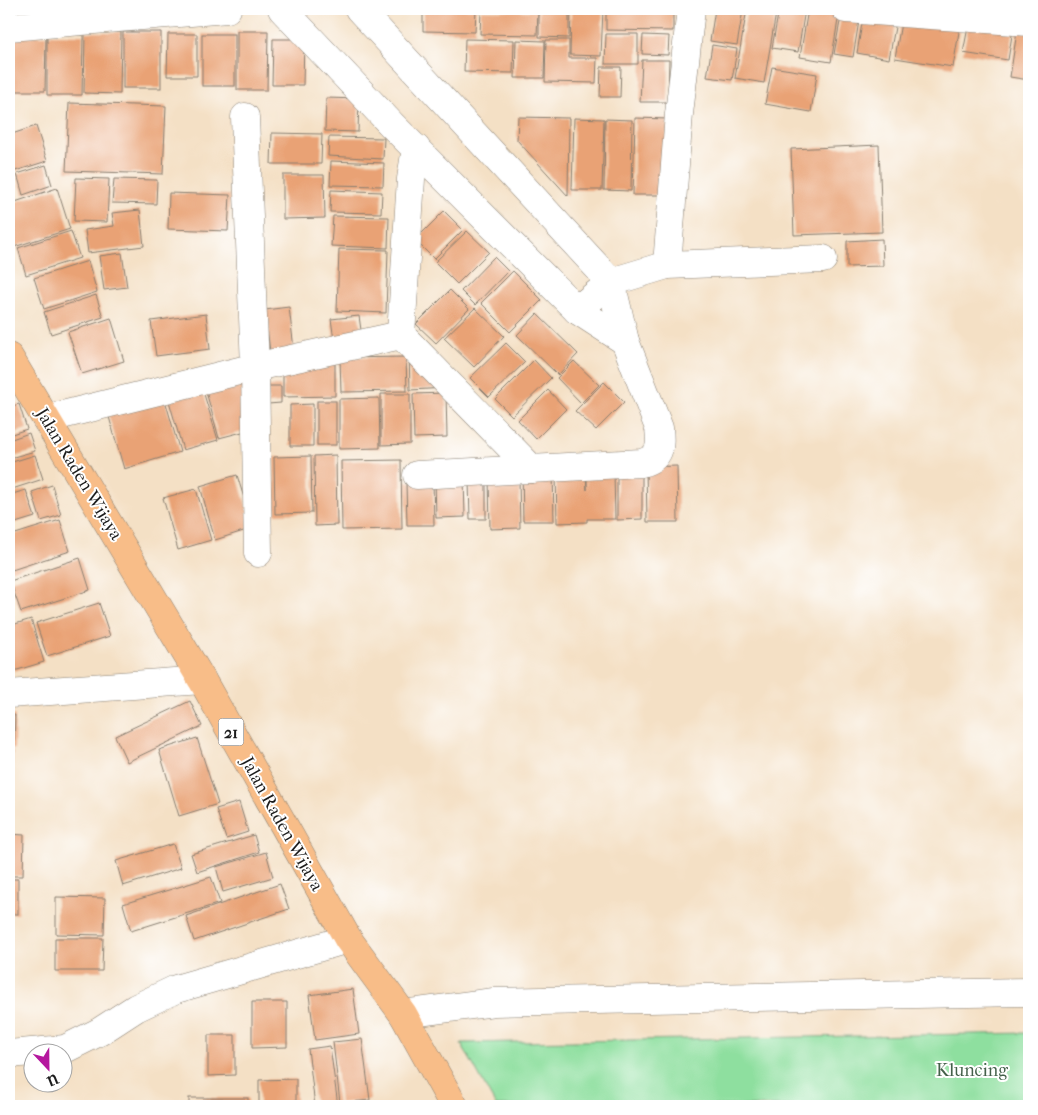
<svg xmlns="http://www.w3.org/2000/svg" width="1038" height="1115" viewBox="0 0 1038 1115" font-family="'IM FELL French Canon',serif">
	<style>
		.green { fill: #8edf9f; stroke: #557e5e }
		.building { fill: #e9a275 }
		.lines { fill: none; stroke-linecap: round; stroke-linejoin: round }
		.minor-casing { stroke: #887e70; stroke-width: 29 }
		.highway-casing { stroke: #887e70; stroke-width: 29 }
		.minor { stroke: #fff; stroke-width: 28 }
		.highway { stroke: #f8bd88; stroke-width: 28 }
		.labels { text-anchor: middle; dominant-baseline: central; stroke-width: 4; stroke-linejoin: round; paint-order: stroke }
		.shield { fill: #fff; stroke: #606060; stroke-width: 1 }
		.shield-label { font-size: 16px; font-weight: bold; fill: #1c1c1c }
		.street-label { font-size: 18px; fill: #1c1c1c; stroke: #fff }
		.park-label { font-size: 18px; fill: #44604a; stroke: #fff }
	</style>
	<rect width="100%" height="100%" fill="#fff"/>
	<filter id="ink" filterUnits="userSpaceOnUse"><feTurbulence type="fractalNoise" baseFrequency=".02" numOctaves="2"/><feDisplacementMap in="SourceGraphic" scale="10" xChannelSelector="R" yChannelSelector="G"/><feConvolveMatrix kernelMatrix="1 2 1 2 8 2 1 2 1" color-interpolation-filters="sRGB"/></filter>
	<filter id="wash" filterUnits="userSpaceOnUse"><feTurbulence type="fractalNoise" baseFrequency=".0096" numOctaves="4" result="noise"/><feDisplacementMap in="SourceGraphic" scale="20" xChannelSelector="R" yChannelSelector="G"/><feGaussianBlur stdDeviation="1.12" result="paint"/><feColorMatrix in="noise" values="0 0 0 0 0 0 0 0 0 0 0 0 0 0 0 0 0 1.4 0 .05"/><feComposite in="paint" operator="in"/></filter>
	<g filter="url(#wash)">
		<rect width="100%" height="100%" fill="#f4e0c5"/>
		<polygon class="green" points="1029,1033 1029,1106 496,1106 461,1043"/>
		<g id="blocks">
			<g class="building">
				<polygon points="423,9 476,9 475,32 423,31"/>
				<polygon points="539,9 569,9 569,38 539,37"/>
				<polygon points="571,9 603,9 601,56 570,55"/>
				<polygon points="606,9 673,9 673,31 606,30"/>
				<polygon points="715,9 734,9 743,10 737,45 710,41"/>
				<polygon points="747,9 776,13 764,83 735,78"/>
				<polygon points="779,9 795,9 805,10 798,52 772,48"/>
				<polygon points="808,9 839,14 831,62 800,57"/>
				<polygon points="481,10 538,11 537,35 480,34"/>
				<polygon points="842,11 860,15 853,57 834,54"/>
				<polygon points="863,17 896,22 889,59 857,53"/>
				<polygon points="902,17 960,26 953,67 895,58"/>
				<polygon points="969,22 1013,29 1008,60 963,53"/>
				<polygon points="1018,25 1029,27 1029,80 1010,77"/>
				<polygon points="237,31 268,31 267,90 237,90"/>
				<polygon points="85,32 121,32 120,94 84,93"/>
				<rect x="123" y="32" width="38" height="56"/>
				<polygon points="168,34 197,34 197,76 167,76"/>
				<rect x="202" y="34" width="33" height="52"/>
				<polygon points="606,34 638,34 638,64 605,64"/>
				<polygon points="47,35 83,35 82,95 47,95"/>
				<polygon points="643,35 669,36 668,55 642,54"/>
				<polygon points="10,36 46,36 45,91 9,91"/>
				<polygon points="273,39 304,39 303,85 272,85"/>
				<polygon points="465,39 514,40 513,73 464,72"/>
				<polygon points="516,40 545,41 544,78 515,78"/>
				<polygon points="546,40 569,40 569,58 597,58 596,83 545,82"/>
				<polygon points="712,45 737,49 732,80 707,77"/>
				<polygon points="642,60 669,60 668,102 640,102"/>
				<polygon points="601,67 621,67 620,97 600,97"/>
				<polygon points="772,67 817,74 811,112 765,104"/>
				<polygon points="326,98 359,99 358,132 325,131"/>
				<polygon points="69,103 166,106 163,174 66,171"/>
				<polygon points="518,117 569,118 568,196 517,140"/>
				<polygon points="574,118 604,119 602,190 572,190"/>
				<polygon points="635,118 668,119 666,195 633,195"/>
				<polygon points="605,119 632,120 631,191 604,190"/>
				<polygon points="36,126 47,161 9,173 9,135"/>
				<polygon points="272,133 322,134 321,164 271,164"/>
				<polygon points="329,137 384,138 383,159 328,156"/>
				<polygon points="879,145 882,232 794,235 791,149"/>
				<polygon points="331,161 384,163 383,186 330,185"/>
				<polygon points="46,165 52,185 23,195 17,174"/>
				<polygon points="283,175 324,175 325,218 283,219"/>
				<polygon points="76,178 109,179 107,222 74,221"/>
				<polygon points="114,179 157,180 156,204 112,203"/>
				<polygon points="57,188 70,229 14,247 9,232 9,204"/>
				<polygon points="331,190 382,192 381,213 330,212"/>
				<polygon points="169,193 230,195 228,231 168,229"/>
				<polygon points="140,210 144,246 88,253 85,230 114,226 112,213"/>
				<polygon points="444,211 463,230 434,259 415,240"/>
				<polygon points="333,216 389,217 388,248 331,246"/>
				<polygon points="71,231 80,258 26,275 18,248"/>
				<polygon points="467,231 489,252 457,284 435,262"/>
				<polygon points="882,239 883,266 847,267 847,241"/>
				<polygon points="339,249 388,250 386,313 337,311"/>
				<polygon points="122,253 127,287 104,290 99,256"/>
				<polygon points="494,257 508,271 475,305 461,291"/>
				<polygon points="88,261 97,292 44,309 34,278"/>
				<polygon points="513,271 542,300 510,332 481,303"/>
				<polygon points="450,290 469,309 436,343 416,324"/>
				<polygon points="96,295 103,317 51,334 44,312"/>
				<polygon points="289,307 294,349 270,352 265,310"/>
				<polygon points="475,308 504,336 474,367 444,338"/>
				<polygon points="206,314 210,349 156,356 151,321"/>
				<polygon points="537,314 578,354 558,375 517,335"/>
				<polygon points="359,316 362,337 334,340 331,319"/>
				<polygon points="111,318 124,361 82,374 68,332"/>
				<polygon points="506,343 525,362 489,397 470,378"/>
				<polygon points="409,353 447,388 410,390"/>
				<polygon points="406,357 407,391 341,392 340,358"/>
				<polygon points="534,360 551,378 512,416 495,399"/>
				<polygon points="335,361 335,396 283,397 283,362"/>
				<polygon points="574,361 599,385 581,403 557,378"/>
				<polygon points="241,377 250,430 219,438 205,388"/>
				<polygon points="604,382 624,402 596,430 575,411"/>
				<polygon points="268,386 281,386 281,403 268,404"/>
				<polygon points="548,390 566,409 536,439 518,420"/>
				<polygon points="203,391 218,440 183,450 169,401"/>
				<polygon points="163,393 180,452 124,469 107,410"/>
				<polygon points="446,393 447,437 414,438 413,394"/>
				<polygon points="381,394 410,394 410,444 381,445"/>
				<polygon points="379,398 380,448 339,449 339,399"/>
				<rect x="317" y="401" width="19" height="44"/>
				<polygon points="19,404 27,429 9,435 9,407"/>
				<polygon points="313,404 313,446 290,446 290,405"/>
				<polygon points="29,433 35,451 10,458 9,453 9,440"/>
				<polygon points="35,455 43,479 9,490 9,463"/>
				<polygon points="336,455 337,525 315,526 314,456"/>
				<polygon points="311,456 312,513 275,514 274,457"/>
				<polygon points="401,460 402,529 342,530 341,461"/>
				<polygon points="677,466 678,522 647,522 646,467"/>
				<polygon points="522,470 553,470 554,521 523,521"/>
				<polygon points="617,472 642,472 642,519 617,520"/>
				<polygon points="614,473 615,519 587,519 587,522 557,523 556,475 586,474 587,490 587,474"/>
				<polygon points="237,475 253,528 215,540 200,486"/>
				<polygon points="464,478 465,517 436,518 435,479"/>
				<polygon points="519,478 520,528 490,529 489,479"/>
				<polygon points="486,480 486,519 470,519 469,481"/>
				<polygon points="433,481 434,525 407,525 406,482"/>
				<polygon points="52,485 61,515 41,521 32,492"/>
				<polygon points="196,489 211,540 178,550 163,498"/>
				<polygon points="26,490 35,517 9,525 9,495"/>
				<polygon points="60,520 70,551 9,571 9,536"/>
				<polygon points="80,558 90,590 21,612 10,581"/>
				<polygon points="99,603 110,636 47,656 36,623"/>
				<polygon points="31,619 44,662 14,671 9,655 9,626"/>
				<polygon points="190,701 202,726 127,762 115,736"/>
				<polygon points="9,715 15,715 14,749 9,749"/>
				<polygon points="197,738 218,804 179,816 159,750"/>
				<polygon points="9,751 13,752 12,796 9,796"/>
				<polygon points="239,802 248,832 226,839 216,809"/>
				<polygon points="9,834 24,835 23,876 9,876"/>
				<polygon points="254,835 259,852 197,872 191,854"/>
				<polygon points="173,844 181,868 123,886 116,861"/>
				<polygon points="266,852 273,877 223,892 216,867"/>
				<polygon points="211,877 220,903 131,931 123,904"/>
				<rect x="9" y="879" width="9" height="35"/>
				<polygon points="280,884 289,909 194,941 186,916"/>
				<polygon points="56,897 105,898 104,935 56,934"/>
				<polygon points="55,938 103,938 102,971 55,971"/>
				<polygon points="353,989 359,1034 315,1040 309,995"/>
				<polygon points="252,1002 287,1002 287,1047 252,1048"/>
				<polygon points="208,1035 235,1035 235,1075 208,1076"/>
				<polygon points="362,1039 370,1100 340,1103 333,1042"/>
				<polygon points="330,1046 338,1106 315,1106 308,1049"/>
				<polygon points="296,1079 296,1106 259,1106 259,1080"/>
				<rect x="189" y="1098" width="59" height="8"/>
			</g>
		</g>
	</g>
	<g filter="url(#ink)">
		<use href="#blocks" fill-opacity="0" stroke="#887e70" stroke-width="1"/>
		<g class="lines">
			<g class="minor-casing">
				<g id="minor">
					<polyline points="282,9 392,125 577,310 625,341"/>
					<path d="M359 9 611 282 625 341 659 428C661 446 661 458 641 463L417 475"/>
					<polyline points="846,9 1029,22"/>
					<polyline points="9,27 227,9"/>
					<polyline points="245,117 255,367 258,553"/>
					<polyline points="416,148 411,179 401,335 532,469"/>
					<polyline points="667,265 679,114 691,9"/>
					<polyline points="577,310 611,282 667,265 823,259"/>
					<polyline points="46,419 255,367 401,335"/>
					<polyline points="9,694 202,680"/>
					<polyline points="403,1014 494,1002 1029,992"/>
					<polyline points="9,1054 65,1049 99,1032 136,1008 176,989 348,939"/>
				</g>
			</g>
			<g class="highway-casing">
				<polyline id="highway" points="9,357 202,680 348,939 403,1014 454,1106"/>
			</g>
			<use href="#minor" class="minor"/>
			<use href="#highway" class="highway"/>
		</g>
	</g>
	<g class="labels">
		<rect class="shield" x="218.5" y="718.5" width="25" height="27" rx="4"/>
		<g class="shield-label">
			<text x="231" y="732">21</text>
		</g>
		<g class="street-label">
			<text transform="translate(79 474) rotate(59)">Jalan Raden Wijaya</text>
			<text transform="translate(282 824) rotate(61)">Jalan Raden Wijaya</text>
		</g>
		<g class="park-label">
			<text x="972" y="1070">Kluncing</text>
		</g>
	</g>
	<rect width="1038" height="1115" fill="none" stroke="#fff" stroke-width="30"/>
	<g transform="translate(48 1068) rotate(158)"><circle r="24" fill="#ffffff" stroke="#a4a4a4"/>
	<path d="M0-4L9 19L0 12L-9 19Z" fill="#b5179e"/>
	<text y="-8" font-size="14" font-weight="bold" text-anchor="middle" fill="#1c1c1c">U</text>
	</g>
</svg>
